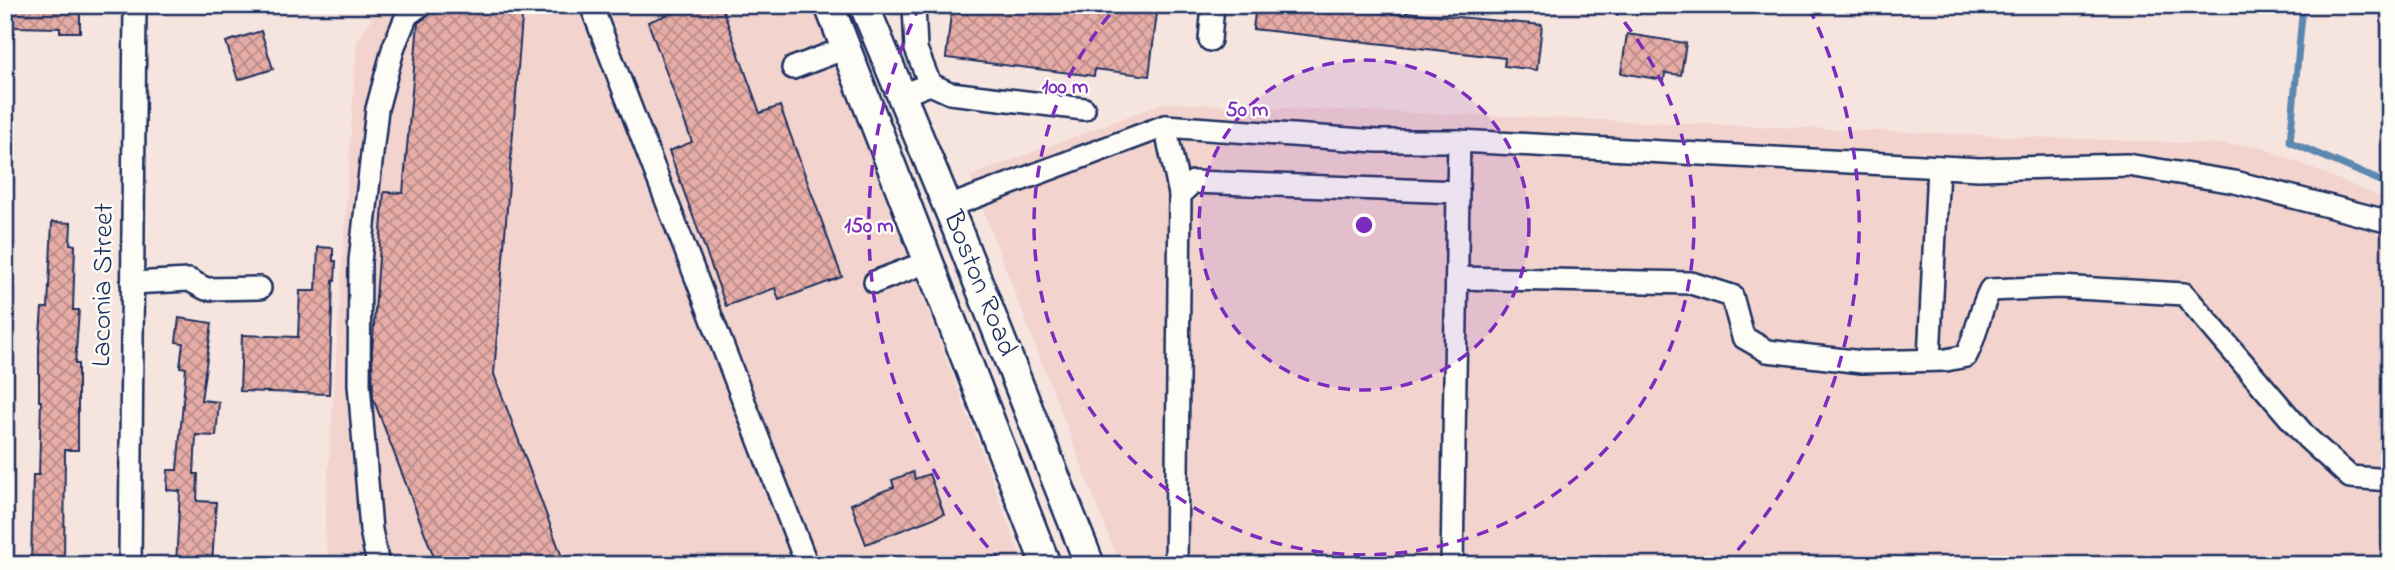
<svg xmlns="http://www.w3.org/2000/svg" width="2395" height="570" viewBox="0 0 2395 570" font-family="'Indie Flower',sans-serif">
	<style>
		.built { fill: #f2d3ce }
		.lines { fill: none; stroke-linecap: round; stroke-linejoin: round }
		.stream { stroke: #5c88b0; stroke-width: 7 }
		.building { fill: url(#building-cross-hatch); stroke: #1b2f5e; stroke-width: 2 }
		.minor-casing { stroke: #1b2f5e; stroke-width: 26 }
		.major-casing { stroke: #1b2f5e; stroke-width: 33 }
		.minor { stroke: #fdfcf7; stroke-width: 21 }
		.major { stroke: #fdfcf7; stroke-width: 28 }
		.ring { fill: none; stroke: #7b2cbf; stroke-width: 3.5; stroke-dasharray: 12 9 }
		.labels { text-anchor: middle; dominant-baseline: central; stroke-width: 5; stroke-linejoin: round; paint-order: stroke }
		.street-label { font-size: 28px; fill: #1b2f5e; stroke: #fdfcf7 }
		.centre { fill: #7b2cbf; stroke: #fdfcf7; stroke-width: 3.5 }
		.ring-label { font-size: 21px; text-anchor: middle; font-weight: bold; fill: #7b2cbf; stroke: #fdfcf7; stroke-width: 5; stroke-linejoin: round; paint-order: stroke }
	</style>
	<defs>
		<pattern id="building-cross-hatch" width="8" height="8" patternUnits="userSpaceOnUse" patternTransform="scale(1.75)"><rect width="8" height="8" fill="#e7aca6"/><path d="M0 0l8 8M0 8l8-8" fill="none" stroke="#ba8c8a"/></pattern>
	</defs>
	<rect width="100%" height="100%" fill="#f6e4df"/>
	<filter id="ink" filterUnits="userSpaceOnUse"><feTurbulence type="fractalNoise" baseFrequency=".0143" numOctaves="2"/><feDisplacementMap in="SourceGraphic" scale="14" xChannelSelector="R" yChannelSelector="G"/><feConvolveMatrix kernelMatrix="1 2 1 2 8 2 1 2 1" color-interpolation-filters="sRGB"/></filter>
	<g filter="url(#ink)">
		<g class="built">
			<polygon points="379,5 813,5 1024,565 328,565 325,523 357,42"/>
			<polygon points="1163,103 2258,146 2390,201 2390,565 1120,565 970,176"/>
		</g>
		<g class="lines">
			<polyline class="stream" points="2303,5 2290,142 2390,185"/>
		</g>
		<g class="building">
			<polygon points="14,5 80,5 80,32 60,32 60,28 13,27"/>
			<polygon points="434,5 523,5 494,374 565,565 437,565 373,398 372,351 384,192 403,193 418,23 429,15"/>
			<polygon points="693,5 721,5 760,113 780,106 842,277 779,300 775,288 726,306 669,151 692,142 648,22"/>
			<polygon points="952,5 1158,5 1149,76 1095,69 1094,76 946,58"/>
			<polygon points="1256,5 1307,5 1357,12 1357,10 1406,15 1406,12 1542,25 1537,70 1504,66 1505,58 1253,29"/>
			<polygon points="261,31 273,69 238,80 226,42"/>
			<polygon points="1627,34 1686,43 1681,75 1665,73 1664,80 1621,73"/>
			<polygon points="52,222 71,223 70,244 75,245 73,310 79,310 75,364 78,364 78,450 65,450 64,565 31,565 33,475 39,475 41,401 39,401 39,347 42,308 48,308"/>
			<polygon points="318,247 333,248 333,261 336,261 335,281 333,280 329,394 240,391 242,335 298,337 300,291 316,291"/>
			<polygon points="179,318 212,323 201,400 219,402 216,436 196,435 194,474 198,474 197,501 216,502 212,565 176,565 180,491 167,490 168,470 177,470 186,368 180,367 183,343 176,342"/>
			<polygon points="913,472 915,479 929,474 944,514 866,544 851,504 894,487 892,480"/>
		</g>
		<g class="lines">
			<g class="minor-casing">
				<g id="minor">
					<polyline points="591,5 807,565"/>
					<polyline points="1210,40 1213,5"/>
					<polyline points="793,68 846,48"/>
					<polyline points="930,84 950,93 1084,109"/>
					<polyline points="902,95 930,84 916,49 914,5"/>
					<polyline points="1165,126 1377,141 1459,141 1458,192"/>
					<polyline points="1459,141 1979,169 2127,165 2235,182 2390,222"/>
					<polyline points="948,207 1165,126 1180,194"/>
					<path d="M1457 278 1691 283 1732 296 1743 337 1767 351 1862 362 1946 360 1966 356C1977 335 1979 311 1990 290L2059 287 2184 294 2307 438 2350 477 2390 480"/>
					<polyline points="875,282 930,261"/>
					<polyline points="132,283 189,280 206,289 260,288"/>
					<polyline points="1929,360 1938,167"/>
					<polyline points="130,565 135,5"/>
					<polyline points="378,565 371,530 359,384 360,261 377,109 394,46 407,15 421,5"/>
					<polyline points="1176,565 1180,194 1193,182 1458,192 1452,565"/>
				</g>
			</g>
			<g class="major-casing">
				<g id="major">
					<polyline points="829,5 1046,565"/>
					<polyline points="864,5 957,229 1090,565"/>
				</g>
			</g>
			<use href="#minor" class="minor"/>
			<use href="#major" class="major"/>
		</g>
	</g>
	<circle cx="1364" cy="225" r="165" fill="#7b2cbf" fill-opacity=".12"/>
	<g class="ring">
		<circle cx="1364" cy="225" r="165"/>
		<path d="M1611 6A330 330 0 1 1 1117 6"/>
		<path d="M1002 563A495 495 0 0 1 919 8M1809 8A495 495 0 0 1 1726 563"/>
	</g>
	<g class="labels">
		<g class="street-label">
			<text transform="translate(979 284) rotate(68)">Boston Road</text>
			<text transform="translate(104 285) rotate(-89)">Laconia Street</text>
		</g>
	</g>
	<circle cx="1364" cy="225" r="10" class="centre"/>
	<g class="ring-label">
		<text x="1065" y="93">100 m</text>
		<text x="1247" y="116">50 m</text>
		<text x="869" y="232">150 m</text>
	</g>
	<rect width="2395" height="570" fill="none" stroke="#fdfcf7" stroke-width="28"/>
	<rect x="14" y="14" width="2367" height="542" fill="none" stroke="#1b2f5e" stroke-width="2.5" filter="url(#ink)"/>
</svg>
